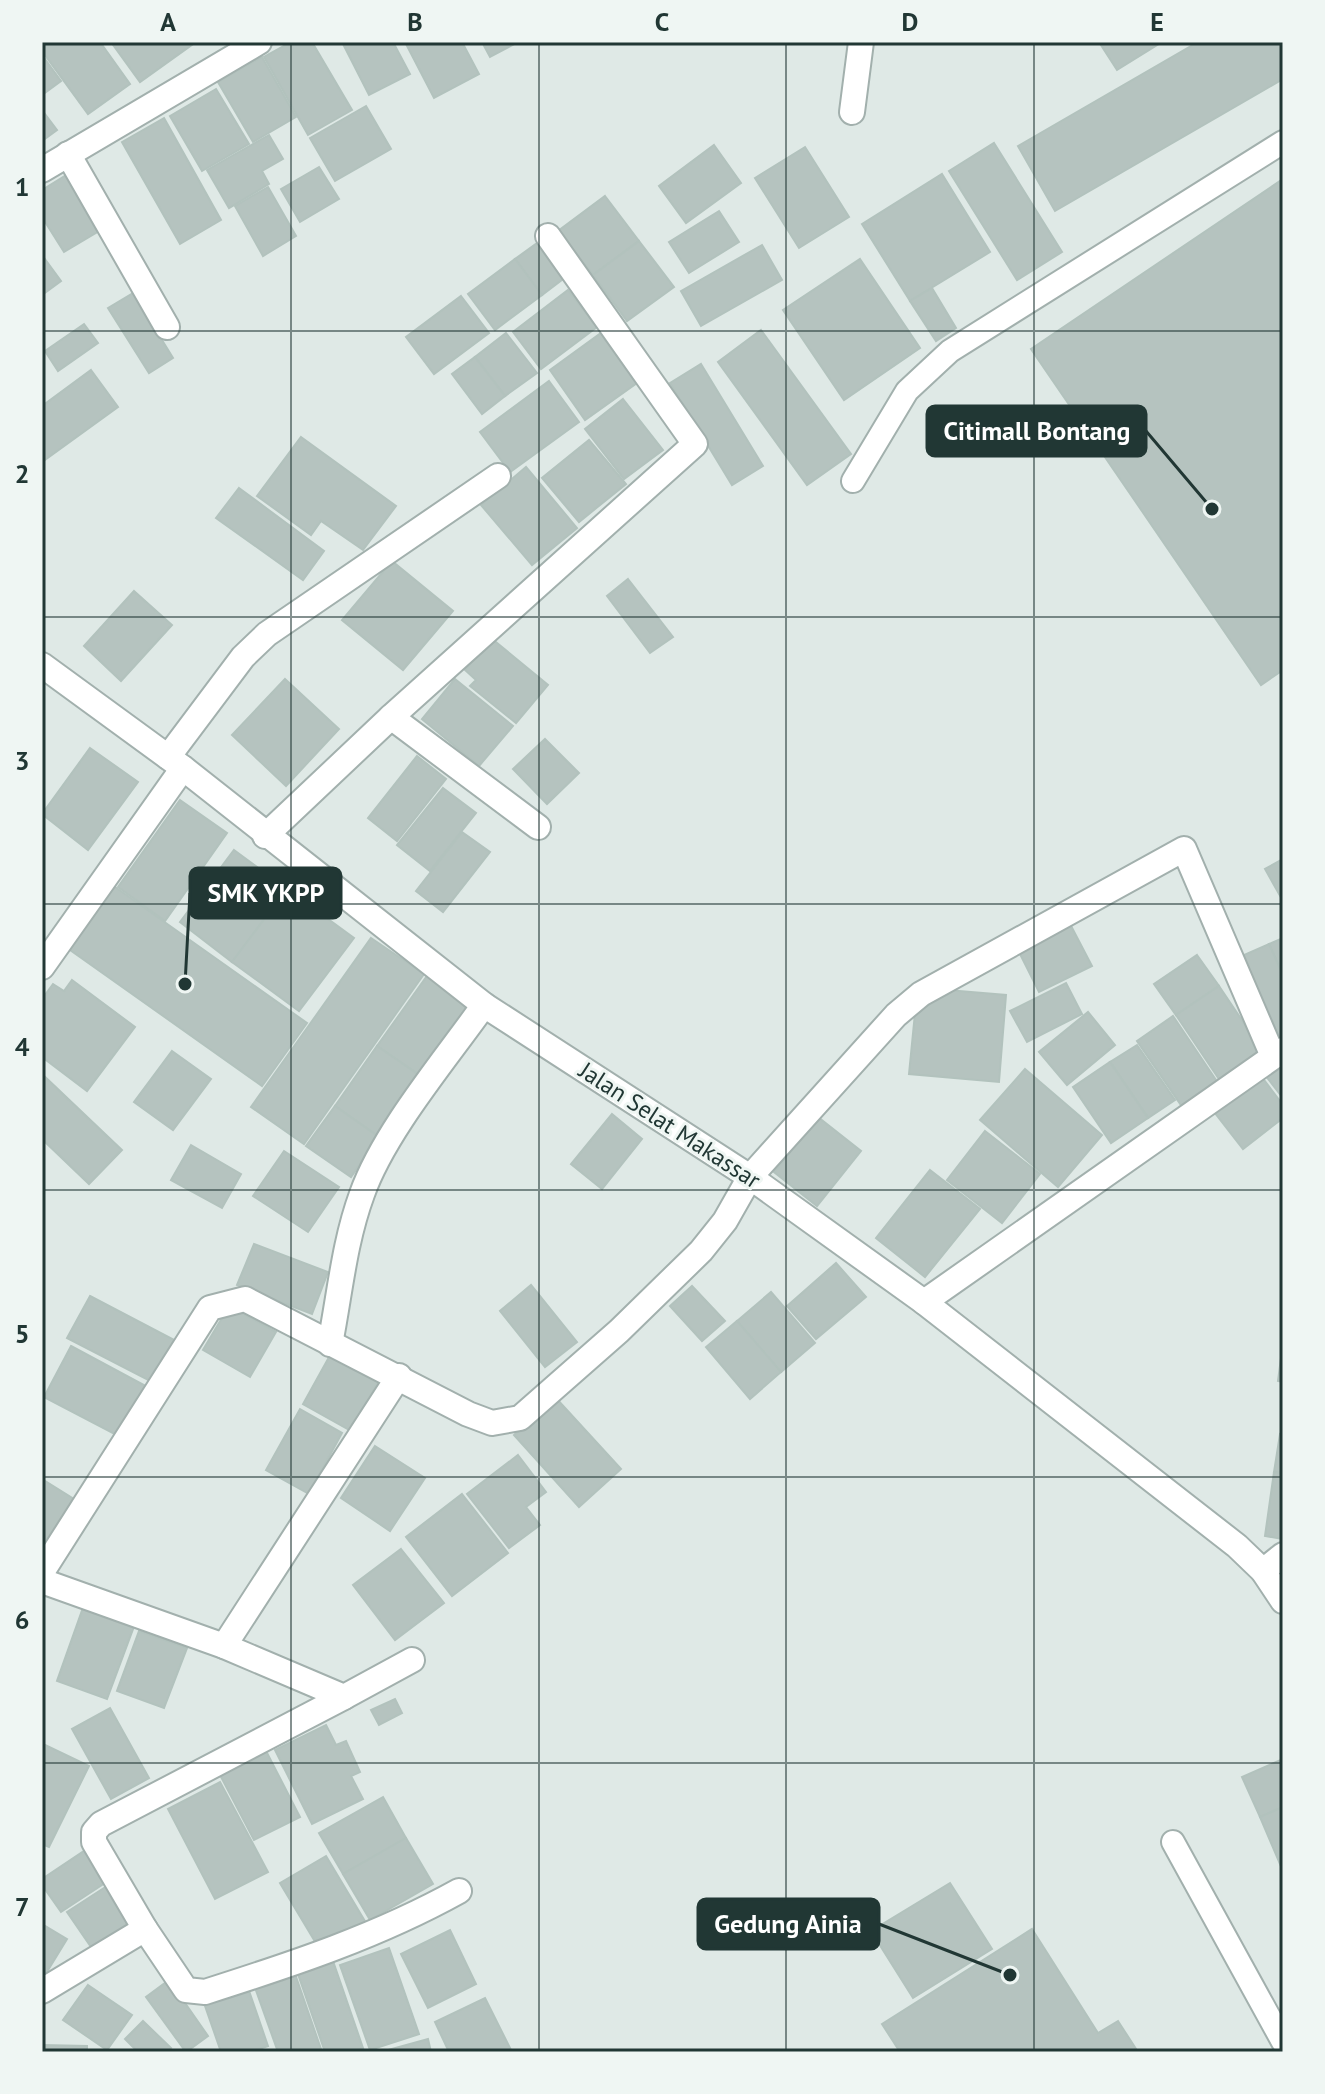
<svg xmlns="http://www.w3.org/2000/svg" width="1325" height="2094" viewBox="0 0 1325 2094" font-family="'PT Sans',sans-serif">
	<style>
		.building { fill: #b5c3bf; stroke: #b2c2bd; stroke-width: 2 }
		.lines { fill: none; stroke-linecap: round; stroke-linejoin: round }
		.lane-casing { stroke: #a2b0ad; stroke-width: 26 }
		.street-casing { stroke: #a2b0ad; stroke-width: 28 }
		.lane { stroke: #fff; stroke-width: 22 }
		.street { stroke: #fff; stroke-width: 24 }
		.grid { fill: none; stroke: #213734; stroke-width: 2; stroke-opacity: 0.55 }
		.labels { text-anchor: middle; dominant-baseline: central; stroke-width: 6; stroke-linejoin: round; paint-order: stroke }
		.street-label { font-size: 24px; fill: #213734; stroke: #eff6f3 }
		.leader { fill: none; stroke: #213734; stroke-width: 3 }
		.callout-dot { fill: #213734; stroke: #eff6f3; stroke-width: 3 }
		.callout { fill: #213734; stroke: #213734; stroke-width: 3 }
		.callout-label { font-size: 26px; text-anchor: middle; font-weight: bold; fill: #fff }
		.neatline { fill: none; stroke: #213734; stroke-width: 3 }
		.grid-label { font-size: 26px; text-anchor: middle; font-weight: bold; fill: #213734 }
	</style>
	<rect width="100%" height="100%" fill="#dfe9e6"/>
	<g class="building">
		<polygon points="48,42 100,42 130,84 88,114 42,51"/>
		<polygon points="111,42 196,42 140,82"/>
		<polygon points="291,42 312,42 352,110 308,135 264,57"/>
		<polygon points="342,42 393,42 410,74 369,95"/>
		<polygon points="405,42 462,42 479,74 434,98"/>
		<polygon points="482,42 518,42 490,57"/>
		<polygon points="1099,42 1162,42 1117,70"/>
		<polygon points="1198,42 1283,42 1283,79 1055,211 1018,146"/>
		<polygon points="42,55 61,81 42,95"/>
		<polygon points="262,57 296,117 253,142 218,82"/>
		<polygon points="216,89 249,144 202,171 170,116"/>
		<polygon points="366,106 391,149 335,181 310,138"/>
		<polygon points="42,110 57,130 42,141"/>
		<polygon points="164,118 221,220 180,244 122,142"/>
		<polygon points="269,135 283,159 262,171 269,184 229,208 207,170"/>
		<polygon points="994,143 1062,252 1017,280 949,171"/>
		<polygon points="714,145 741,183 686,223 659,186"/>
		<polygon points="805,147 849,217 799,248 755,178"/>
		<polygon points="319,167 339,199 300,222 281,189"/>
		<polygon points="71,172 106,227 64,252 42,217 42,190"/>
		<polygon points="942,174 990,252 910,301 862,224"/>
		<polygon points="1283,179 1283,670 1261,685 1031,349"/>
		<polygon points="268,187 296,236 263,256 235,206"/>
		<polygon points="605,196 639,241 593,275 558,231"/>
		<polygon points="719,211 739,242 689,273 669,242"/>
		<polygon points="540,241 567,276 542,295 515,259"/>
		<polygon points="639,241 674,287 627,321 593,275"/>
		<polygon points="762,245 782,280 701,326 681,291"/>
		<polygon points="42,255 61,281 42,295"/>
		<polygon points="515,259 542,295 495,330 468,294"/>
		<polygon points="860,259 920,348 844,400 783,310"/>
		<polygon points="932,288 956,328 936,341 910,301"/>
		<polygon points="568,290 597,327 541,369 513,332"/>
		<polygon points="133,293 173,358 149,373 108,308"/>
		<polygon points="461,296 489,333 434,374 406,337"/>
		<polygon points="84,324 98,343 58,371 45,351"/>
		<polygon points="761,330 851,454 807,485 718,362"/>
		<polygon points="506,333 537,373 505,396 475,357"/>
		<polygon points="601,333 637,383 585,420 550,370"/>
		<polygon points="475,357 505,396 482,414 452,374"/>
		<polygon points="701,364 763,466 732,485 670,383"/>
		<polygon points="91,370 118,407 42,462 42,406"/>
		<polygon points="549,381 579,422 510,472 480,432"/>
		<polygon points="623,399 663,450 624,479 585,429"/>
		<polygon points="301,437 396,506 363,550 321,521 311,535 257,496"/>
		<polygon points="589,440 626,484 579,522 542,478"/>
		<polygon points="526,467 577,528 532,565 481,505"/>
		<polygon points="239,488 324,551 303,580 216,518"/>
		<polygon points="392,561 453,611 403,670 342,620"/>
		<polygon points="628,579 673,637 650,653 607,596"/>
		<polygon points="134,591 172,625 121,681 84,646"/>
		<polygon points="491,638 548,685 516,723 470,686 476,680 465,670"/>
		<polygon points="285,679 339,729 286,786 232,735"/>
		<polygon points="455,679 513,726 479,766 422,719"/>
		<polygon points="545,739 579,773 547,804 513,769"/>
		<polygon points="90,748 138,782 88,850 42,814"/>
		<polygon points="417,756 446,779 397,841 368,818"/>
		<polygon points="443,788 476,813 430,871 397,845"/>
		<polygon points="180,800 227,833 165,921 118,887"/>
		<polygon points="462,832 490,852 443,912 416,891"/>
		<polygon points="234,850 287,889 232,962 180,922"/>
		<polygon points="1283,859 1283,901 1265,869"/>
		<polygon points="108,882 307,1023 262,1086 63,945"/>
		<polygon points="287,889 354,938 299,1011 232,962"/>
		<polygon points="1069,922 1092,966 1039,992 1017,948"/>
		<polygon points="371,938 424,974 304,1144 251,1107"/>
		<polygon points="1283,938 1283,975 1269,944"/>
		<polygon points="1269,944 1283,975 1283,1039 1274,1043 1235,959"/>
		<polygon points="1197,955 1219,986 1176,1015 1154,984"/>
		<polygon points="427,976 471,1007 422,1077 377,1046"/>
		<polygon points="72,980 135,1027 87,1091 42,1057 42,999 53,984 64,991"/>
		<polygon points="1066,983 1082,1014 1027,1042 1010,1011"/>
		<polygon points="1219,986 1264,1053 1221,1082 1176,1015"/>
		<polygon points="935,989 1006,995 999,1082 909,1074 916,1003"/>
		<polygon points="1088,1012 1115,1045 1067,1085 1039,1052"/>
		<polygon points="1173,1016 1218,1083 1183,1108 1137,1041"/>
		<polygon points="1137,1045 1175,1100 1148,1118 1110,1062"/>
		<polygon points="377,1046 422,1077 379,1137 335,1106"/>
		<polygon points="172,1051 211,1079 173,1130 134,1102"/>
		<polygon points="1283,1061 1283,1098 1265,1075"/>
		<polygon points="1110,1062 1148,1118 1111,1143 1073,1087"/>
		<polygon points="1025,1069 1102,1135 1058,1187 980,1120"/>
		<polygon points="1258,1072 1283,1105 1283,1118 1243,1149 1211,1108"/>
		<polygon points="42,1074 122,1150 89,1184 42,1139"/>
		<polygon points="335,1106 379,1137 351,1177 306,1146"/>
		<polygon points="612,1114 642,1139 602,1189 571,1164"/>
		<polygon points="818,1117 861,1151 817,1206 774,1172"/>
		<polygon points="985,1131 1040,1174 1002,1223 947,1180"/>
		<polygon points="191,1145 241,1174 222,1208 171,1180"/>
		<polygon points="284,1151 339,1187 308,1232 253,1196"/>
		<polygon points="930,1170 980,1209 925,1277 876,1238"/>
		<polygon points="254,1244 328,1272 312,1314 237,1285"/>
		<polygon points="836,1263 866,1297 816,1339 787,1306"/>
		<polygon points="531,1285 577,1342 545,1367 500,1311"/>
		<polygon points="692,1286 725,1321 702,1341 670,1306"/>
		<polygon points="771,1292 815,1343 781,1372 737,1321"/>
		<polygon points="90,1296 176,1341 154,1383 67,1338"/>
		<polygon points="229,1306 276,1332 250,1377 203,1350"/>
		<polygon points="737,1321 781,1372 750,1399 706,1347"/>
		<polygon points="1283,1343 1283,1382 1278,1381"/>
		<polygon points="71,1346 153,1390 126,1440 44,1397"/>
		<polygon points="334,1348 382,1375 351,1431 303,1404"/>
		<polygon points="555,1397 621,1469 579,1507 514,1435"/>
		<polygon points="300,1409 342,1433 309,1494 266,1470"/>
		<polygon points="1280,1434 1283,1435 1283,1473 1274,1472"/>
		<polygon points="375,1446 425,1478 390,1531 341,1498"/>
		<polygon points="518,1455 546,1492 526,1507 540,1525 509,1548 467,1494"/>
		<polygon points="1274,1472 1283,1473 1283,1539 1265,1536"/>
		<polygon points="42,1479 74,1499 42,1550"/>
		<polygon points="462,1494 508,1553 452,1596 406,1537"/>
		<polygon points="401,1549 444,1603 395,1640 353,1585"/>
		<polygon points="85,1602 136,1621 107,1699 57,1681"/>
		<polygon points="139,1631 187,1648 164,1708 117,1691"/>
		<polygon points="395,1699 402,1713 379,1725 371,1710"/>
		<polygon points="110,1708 149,1778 111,1799 72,1729"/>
		<polygon points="326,1725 336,1745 346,1741 360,1772 351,1776 363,1799 312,1824 275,1750"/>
		<polygon points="45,1745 89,1766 49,1847 42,1844"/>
		<polygon points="265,1749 300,1817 254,1840 219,1773"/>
		<polygon points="1283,1759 1283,1807 1260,1817 1242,1777"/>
		<polygon points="220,1782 268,1872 215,1899 168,1809"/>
		<polygon points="383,1797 406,1838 343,1874 319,1833"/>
		<polygon points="1283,1807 1283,1871 1260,1817"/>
		<polygon points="406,1838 433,1884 370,1920 343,1874"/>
		<polygon points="87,1849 108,1881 61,1912 42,1885 42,1879"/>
		<polygon points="326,1856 366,1923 320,1950 280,1883"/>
		<polygon points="950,1883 992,1949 913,1998 871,1931"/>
		<polygon points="110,1884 136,1922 93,1950 67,1912"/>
		<polygon points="42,1924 67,1939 42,1980"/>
		<polygon points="1032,1929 1098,2033 1118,2021 1138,2052 900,2052 882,2024"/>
		<polygon points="450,1930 476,1984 428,2008 401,1954"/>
		<polygon points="389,1948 419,2034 370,2050 340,1965"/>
		<polygon points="333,1961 363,2048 350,2052 325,2052 298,1974"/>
		<polygon points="293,1968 322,2052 278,2052 253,1982"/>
		<polygon points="169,1980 208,2036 186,2052 146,1997"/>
		<polygon points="88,1985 132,2015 107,2050 63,2020"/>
		<polygon points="247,1985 268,2046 250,2052 221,2052 203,2000"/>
		<polygon points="485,1998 512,2052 449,2052 435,2022"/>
		<polygon points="143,2021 171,2048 167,2052 138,2052 125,2039"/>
		<polygon points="428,2039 431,2052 381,2052"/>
		<polygon points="42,2045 87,2046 87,2052 42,2052"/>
	</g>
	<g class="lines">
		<g class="lane-casing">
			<g id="lane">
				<polyline points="853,481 907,391 950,351 1283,142"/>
				<polyline points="1173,1842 1283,2042"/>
			</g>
		</g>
		<g class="street-casing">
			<g id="street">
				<polyline points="852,112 861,42"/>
				<polyline points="68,154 167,327"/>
				<polyline points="42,170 259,42"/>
				<polyline points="42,665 183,768 484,1005 750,1177 924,1302 1237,1546 1263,1571 1283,1601"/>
				<polyline points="391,717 538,827"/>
				<polyline points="168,757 243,657 267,634 498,476"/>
				<polyline points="265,836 391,717 695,444 548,236"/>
				<polyline points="42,967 183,768"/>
				<polyline points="924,1302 1283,1050"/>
				<path d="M330 1344C340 1293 344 1243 362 1194 384 1132 445 1060 484 1005"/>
				<polyline points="1263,1571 1283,1555"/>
				<polyline points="42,1572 210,1308 245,1299 468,1414 492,1423 520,1418 619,1331 701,1251 725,1221 750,1177 896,1015 921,994 1184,849 1272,1054"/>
				<polyline points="42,1581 224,1646 344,1697 412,1660"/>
				<polyline points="224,1646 399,1376"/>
				<polyline points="145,1929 94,1842 94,1832 101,1824 344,1697"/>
				<path d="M42 1991 145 1929 186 1990 205 1992C293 1964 378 1936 459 1891"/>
			</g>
		</g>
		<use href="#lane" class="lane"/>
		<use href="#street" class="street"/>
	</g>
	<path class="grid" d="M291 42V2052M539 42V2052M786 42V2052M1034 42V2052M42 331H1283M42 617H1283M42 904H1283M42 1190H1283M42 1477H1283M42 1763H1283"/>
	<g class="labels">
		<g class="street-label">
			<text transform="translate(670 1125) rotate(33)">Jalan Selat Makassar</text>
		</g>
	</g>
	<path class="leader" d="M1212 509L1146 431M185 984L190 893M1010 1975L879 1924"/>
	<g class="callout-dot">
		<circle cx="1212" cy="509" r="8"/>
		<circle cx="185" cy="984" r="8"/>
		<circle cx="1010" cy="1975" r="8"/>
	</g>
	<g class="callout">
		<rect x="927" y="406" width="219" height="50" rx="8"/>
		<rect x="190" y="868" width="151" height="50" rx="8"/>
		<rect x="698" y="1899" width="181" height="50" rx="8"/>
	</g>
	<g class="callout-label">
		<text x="1037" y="440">Citimall Bontang</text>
		<text x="266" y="902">SMK YKPP</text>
		<text x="788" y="1933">Gedung Ainia</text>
	</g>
	<rect width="1325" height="2094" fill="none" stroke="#eff6f3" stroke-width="88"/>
	<rect x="44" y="44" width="1237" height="2006" class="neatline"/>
	<g class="grid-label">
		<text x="168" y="31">A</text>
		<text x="415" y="31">B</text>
		<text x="662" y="31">C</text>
		<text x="910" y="31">D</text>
		<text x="1157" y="31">E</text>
		<text x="22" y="196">1</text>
		<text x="22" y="483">2</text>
		<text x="22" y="770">3</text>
		<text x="22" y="1056">4</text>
		<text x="22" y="1343">5</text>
		<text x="22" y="1629">6</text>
		<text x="22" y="1916">7</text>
	</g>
</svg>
